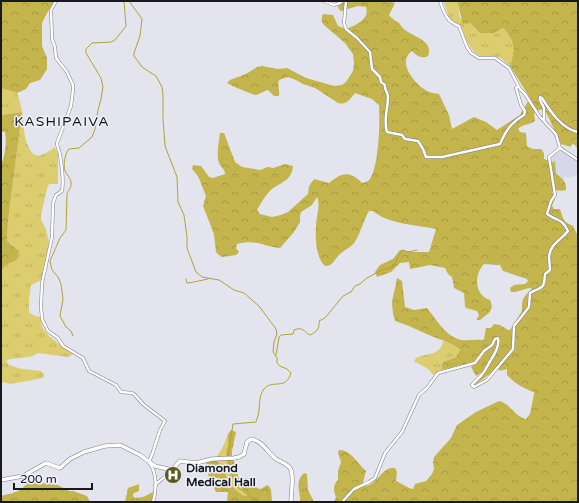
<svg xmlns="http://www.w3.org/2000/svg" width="579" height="503" viewBox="0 0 579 503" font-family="'Varela Round',sans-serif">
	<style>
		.built { fill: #d6d7e8 }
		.grass { fill: url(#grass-tufts) }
		.forest { fill: url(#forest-crowns) }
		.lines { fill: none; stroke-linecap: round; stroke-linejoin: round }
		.stream { stroke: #b2a238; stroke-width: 1 }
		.minor-casing { stroke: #7d7d87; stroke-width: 3.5 }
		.major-casing { stroke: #7d7d87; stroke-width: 4.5 }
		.minor { stroke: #fff; stroke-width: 2.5 }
		.major { stroke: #fff; stroke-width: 3.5 }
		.labels { text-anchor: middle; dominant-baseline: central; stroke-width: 3; stroke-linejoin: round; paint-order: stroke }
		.poi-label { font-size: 12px; font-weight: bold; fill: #19191d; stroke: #f0f1fc; text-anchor: start }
		.quarter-label { font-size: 14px; letter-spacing: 1px; fill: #19191d; stroke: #f0f1fc }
	</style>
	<defs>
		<pattern id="grass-tufts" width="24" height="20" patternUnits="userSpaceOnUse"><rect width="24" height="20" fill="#dcce6f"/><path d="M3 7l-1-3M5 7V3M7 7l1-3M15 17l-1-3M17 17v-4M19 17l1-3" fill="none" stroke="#bcb060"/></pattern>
		<pattern id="forest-crowns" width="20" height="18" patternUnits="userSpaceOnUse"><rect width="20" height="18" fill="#c3b44c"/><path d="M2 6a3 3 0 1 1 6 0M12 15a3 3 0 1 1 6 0" fill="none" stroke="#a79a42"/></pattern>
	</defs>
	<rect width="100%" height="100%" fill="#e3e4ee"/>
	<polygon class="built" points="560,150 578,162 578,174 568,178 566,176 563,179 556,174 555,161 551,163 549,158"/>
	<g class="grass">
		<path d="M443 1H457L460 18 470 23 480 33H494L503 28C516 42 515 49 510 66L501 58 494 56H480L473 51 467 42 461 26 450 19Z"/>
		<path d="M1 88 17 93C19 99 21 105 22 111 25 128 22 139 33 154L39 156C44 153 51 152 54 147L58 153V184H49L47 189 41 215V220L46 229 49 243 41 280 31 285 29 299V312L35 316 40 317C41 320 41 324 42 326 45 336 66 349 75 353L68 357 38 353 33 356 22 358 10 359 6 361 9 365 22 369 41 371 44 374 43 378 11 384 1 382V271L6 265 17 260 13 245 7 241 8 221 22 112 1 115Z"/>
		<path d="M443 341 454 344 460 350 456 357 443 362 441 370 433 375C429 367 421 366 414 361L416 358C426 353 441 356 443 341Z"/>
		<polygon points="228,434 228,445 226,451 228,464 231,468 236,483 248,494 243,497 235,489 230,483 223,466 215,459 223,447"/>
	</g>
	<g class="forest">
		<polygon points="1,1 55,1 47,13 42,23 42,46 47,58 47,69 40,80 30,83 26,89 17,93 1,88"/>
		<path d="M340 1H388L395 3 389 15C392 19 395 20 399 23 401 25 402 28 405 30 414 37 434 41 428 56 421 59 417 56 412 51 396 62 415 84 427 91 431 93 435 93 439 94L449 115 452 129 474 117 486 122 497 130 520 115 530 98 510 66C515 49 516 42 503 28L494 33H480L470 23 463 24 457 1H578V149L574 144 571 145V147L561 144 545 110C540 109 537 110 534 114L535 121C530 125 522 124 518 129L520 132 526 133 527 146C532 150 536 149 541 149L544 153V159L547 160 549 158 551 163 555 161 556 174C562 178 567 182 566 190 561 192 556 189 552 192L555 198 552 206 554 209H560C564 220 562 221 573 226L578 236V502H334L336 497C333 490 333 485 338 480V471L341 462 338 453 339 450C351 450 358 464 366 471L362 486C377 488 381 466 395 468L397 472 396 481 409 488 413 489 415 484 426 481 432 474 434 469 433 462 434 457 451 438 457 425 476 412 499 401C510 403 515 417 526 419L530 414 534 394V392C524 389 514 383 507 375V369L499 371V369L496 368C490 374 481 381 474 385 477 378 482 378 485 370L476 376 471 367 481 358 485 351H483L473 362 441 370 443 362 456 357 460 350C453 343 444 341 434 337 421 332 409 325 395 321 389 300 394 297 397 278L402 281 405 307 414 310 427 308C436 319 447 338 462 340 469 341 475 339 482 340L484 339 486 328H491L494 324 500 325 508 330H510L522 311C522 299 522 298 531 290V288H529L515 292H511L510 288 514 285 525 284 528 281 527 279 503 271 500 265 484 264C473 276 475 295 490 300 495 311 488 313 480 320H477V319L479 315 477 311 466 308 465 306 464 293 454 288 452 277 448 274 445 268 430 265 410 269 409 262 400 263 391 272 377 277 375 272 380 265 393 259 400 250 413 252H429L436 229C417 225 388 224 373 211H369C363 221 361 233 354 243 350 248 344 250 339 255 334 260 333 266 325 266 316 258 315 238 316 226 316 216 321 206 317 197L312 205 301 212 300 216V222L294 232 280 248C262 246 255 239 237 244L236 248 239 252 236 255 222 257 219 255 216 252 214 234 203 206 206 196 198 176 192 169 193 165 201 166 209 177 213 178 225 174C225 169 221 167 219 163 216 154 219 142 220 133H224L235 162 242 167 260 170 268 167 273 168 285 164 293 166C292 180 282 182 272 189 266 194 261 203 257 210L260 214 272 217 281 215 288 212 308 194 309 186 314 179 329 183C342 173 349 170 362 183 365 182 368 182 370 179 379 165 380 122 379 105L372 99 355 93C350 99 347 105 338 103L315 88 303 84 296 80 288 77 279 80C277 85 280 90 279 96H274L268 90C264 91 260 94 256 95 254 95 229 85 227 83L230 80 246 74 257 67 262 66 278 69 287 68 306 78 334 86 342 85 346 82 353 71 354 63 353 54 345 43 324 25C321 21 321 19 323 14L333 15 338 26 346 29C355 25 370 20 366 7L358 6 341 11 338 8Z"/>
		<path d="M22 112 8 221 7 241 19 251 17 260 6 265 1 271V166C5 155 7 143 5 132L1 131V115Z"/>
		<path d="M231 430 236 432 232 451V458L237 467 238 477 241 479 248 478 257 488 261 489 267 485 269 486 271 490 272 502H227L228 492H216L214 488 219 481V478H215L212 485H208L209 478 206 463 215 459C227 469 223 471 230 483 233 488 238 492 243 496L248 495 236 483 231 468 228 464 226 451 228 445V434Z"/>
		<path d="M304 473 307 474 308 490 314 502H300C301 492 294 482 304 473Z"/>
		<path d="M31 481 39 483 40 485 44 483 58 485 69 491H73L87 496 90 502H1V496C11 493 22 493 27 482Z"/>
		<polygon points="139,484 139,491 134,493 133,495 134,498 143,497 153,492 152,501 125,502 128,488"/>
	</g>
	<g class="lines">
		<g class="stream">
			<path d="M129 1 142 19 140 36 134 53V56L142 67 156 76 162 87 163 95V119L165 146 177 177 178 202 184 215 187 237V248L196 272 202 277 219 280 234 290 244 293 259 306 276 329 277 334 274 342 273 352 277 358V363L280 366 287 369 291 373C286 391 271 379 264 389 259 396 260 402 259 410 259 414 257 418 256 422L233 424 228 457"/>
			<polyline points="186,279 187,283 189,283 208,279"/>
			<path d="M73 336 71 331 66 327 60 316 63 299 61 284 58 277 52 270 50 261 60 238 66 230 67 194C68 190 72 188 71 183 71 178 67 175 65 171 63 165 65 153 69 149L79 148 92 137 95 129 98 110 101 99 103 87 101 78 86 53V49L92 43 111 42 115 40 123 30 126 26 124 1"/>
			<path d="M276 355 279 337 281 335 293 334 294 330C303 326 304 332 310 335 317 332 320 328 319 321L325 318 343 296 351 292 355 286 360 284 367 278 382 270 393 267 402 250 409 252 417 250"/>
			<polyline points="228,460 229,466 236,486 258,502"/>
		</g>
		<g class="minor-casing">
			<g id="minor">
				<path d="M56 1 51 10 52 39 55 47 56 58 67 72 73 85V90L71 106 57 143C57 148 60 151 60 155 62 167 64 180 62 191L56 195 53 203 52 237 42 283 41 306 42 319 48 331 58 338 63 346 83 358 89 371 116 385 121 392 132 393 134 394 144 405 165 421 160 430 153 452 149 462C157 473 157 489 153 502"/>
				<polyline points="324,1 334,5 340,3 342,1"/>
				<path d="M346 1 344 23 346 29 357 38 370 52 372 69 380 77 381 82 385 85C384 90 388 92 388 97 388 109 383 120 387 132L402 135 405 139 418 141 423 149 426 157H442L500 144C506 130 511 123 524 115L525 111 521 105 516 88 518 86"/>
				<path d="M440 1C444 13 447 22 459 26L467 47 471 53 479 58H495L509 68 520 89 525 94 540 117 556 134 560 148 578 160"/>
				<path d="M544 121V108L540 100V97L542 98C550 111 562 129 578 132"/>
				<path d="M155 485C159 481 167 476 172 470"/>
				<path d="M342 502 354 489 369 482 375 478 385 453 402 432 419 395 427 388 438 373 475 363 484 351 492 345 495 339 498 338C500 348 492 357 488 365 486 367 486 371 483 373 480 378 475 380 472 385L474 387 487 380 513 349 514 326 529 307 530 293C542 286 544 291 545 274L550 270C550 265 549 261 549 257 550 244 561 240 568 231 561 217 558 222 547 214L551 201 555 195 549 157 560 148"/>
			</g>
		</g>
		<g class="major-casing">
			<path id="major" d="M1 480 23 476 46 463 60 468 70 459 84 452 105 446 120 445 140 455 155 466 172 470 180 461 196 463 212 459 234 458 239 457 244 454 247 442 251 439C263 441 267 452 276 459 281 462 289 464 291 470 294 477 291 494 291 502"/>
		</g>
		<use href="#minor" class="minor"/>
		<use href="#major" class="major"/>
	</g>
	<defs>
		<g id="hospital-disc" transform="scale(0.9)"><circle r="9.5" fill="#5e5723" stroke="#f0f1fc"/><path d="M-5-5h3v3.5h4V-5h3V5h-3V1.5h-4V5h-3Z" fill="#fff"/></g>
	</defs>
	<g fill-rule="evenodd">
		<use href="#hospital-disc" x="173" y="475"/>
	</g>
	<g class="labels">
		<g class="poi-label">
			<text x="186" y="468">Diamond<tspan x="186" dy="14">Medical Hall</tspan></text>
		</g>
		<g class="quarter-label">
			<text x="62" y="121">KASHIPAIVA</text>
		</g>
	</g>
	<rect width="579" height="503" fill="none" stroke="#19191d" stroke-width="4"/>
	<path d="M14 483v6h78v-6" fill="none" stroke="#19191d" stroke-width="2"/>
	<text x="20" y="483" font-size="12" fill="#19191d" stroke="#f0f1fc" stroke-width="3" paint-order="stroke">200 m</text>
</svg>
